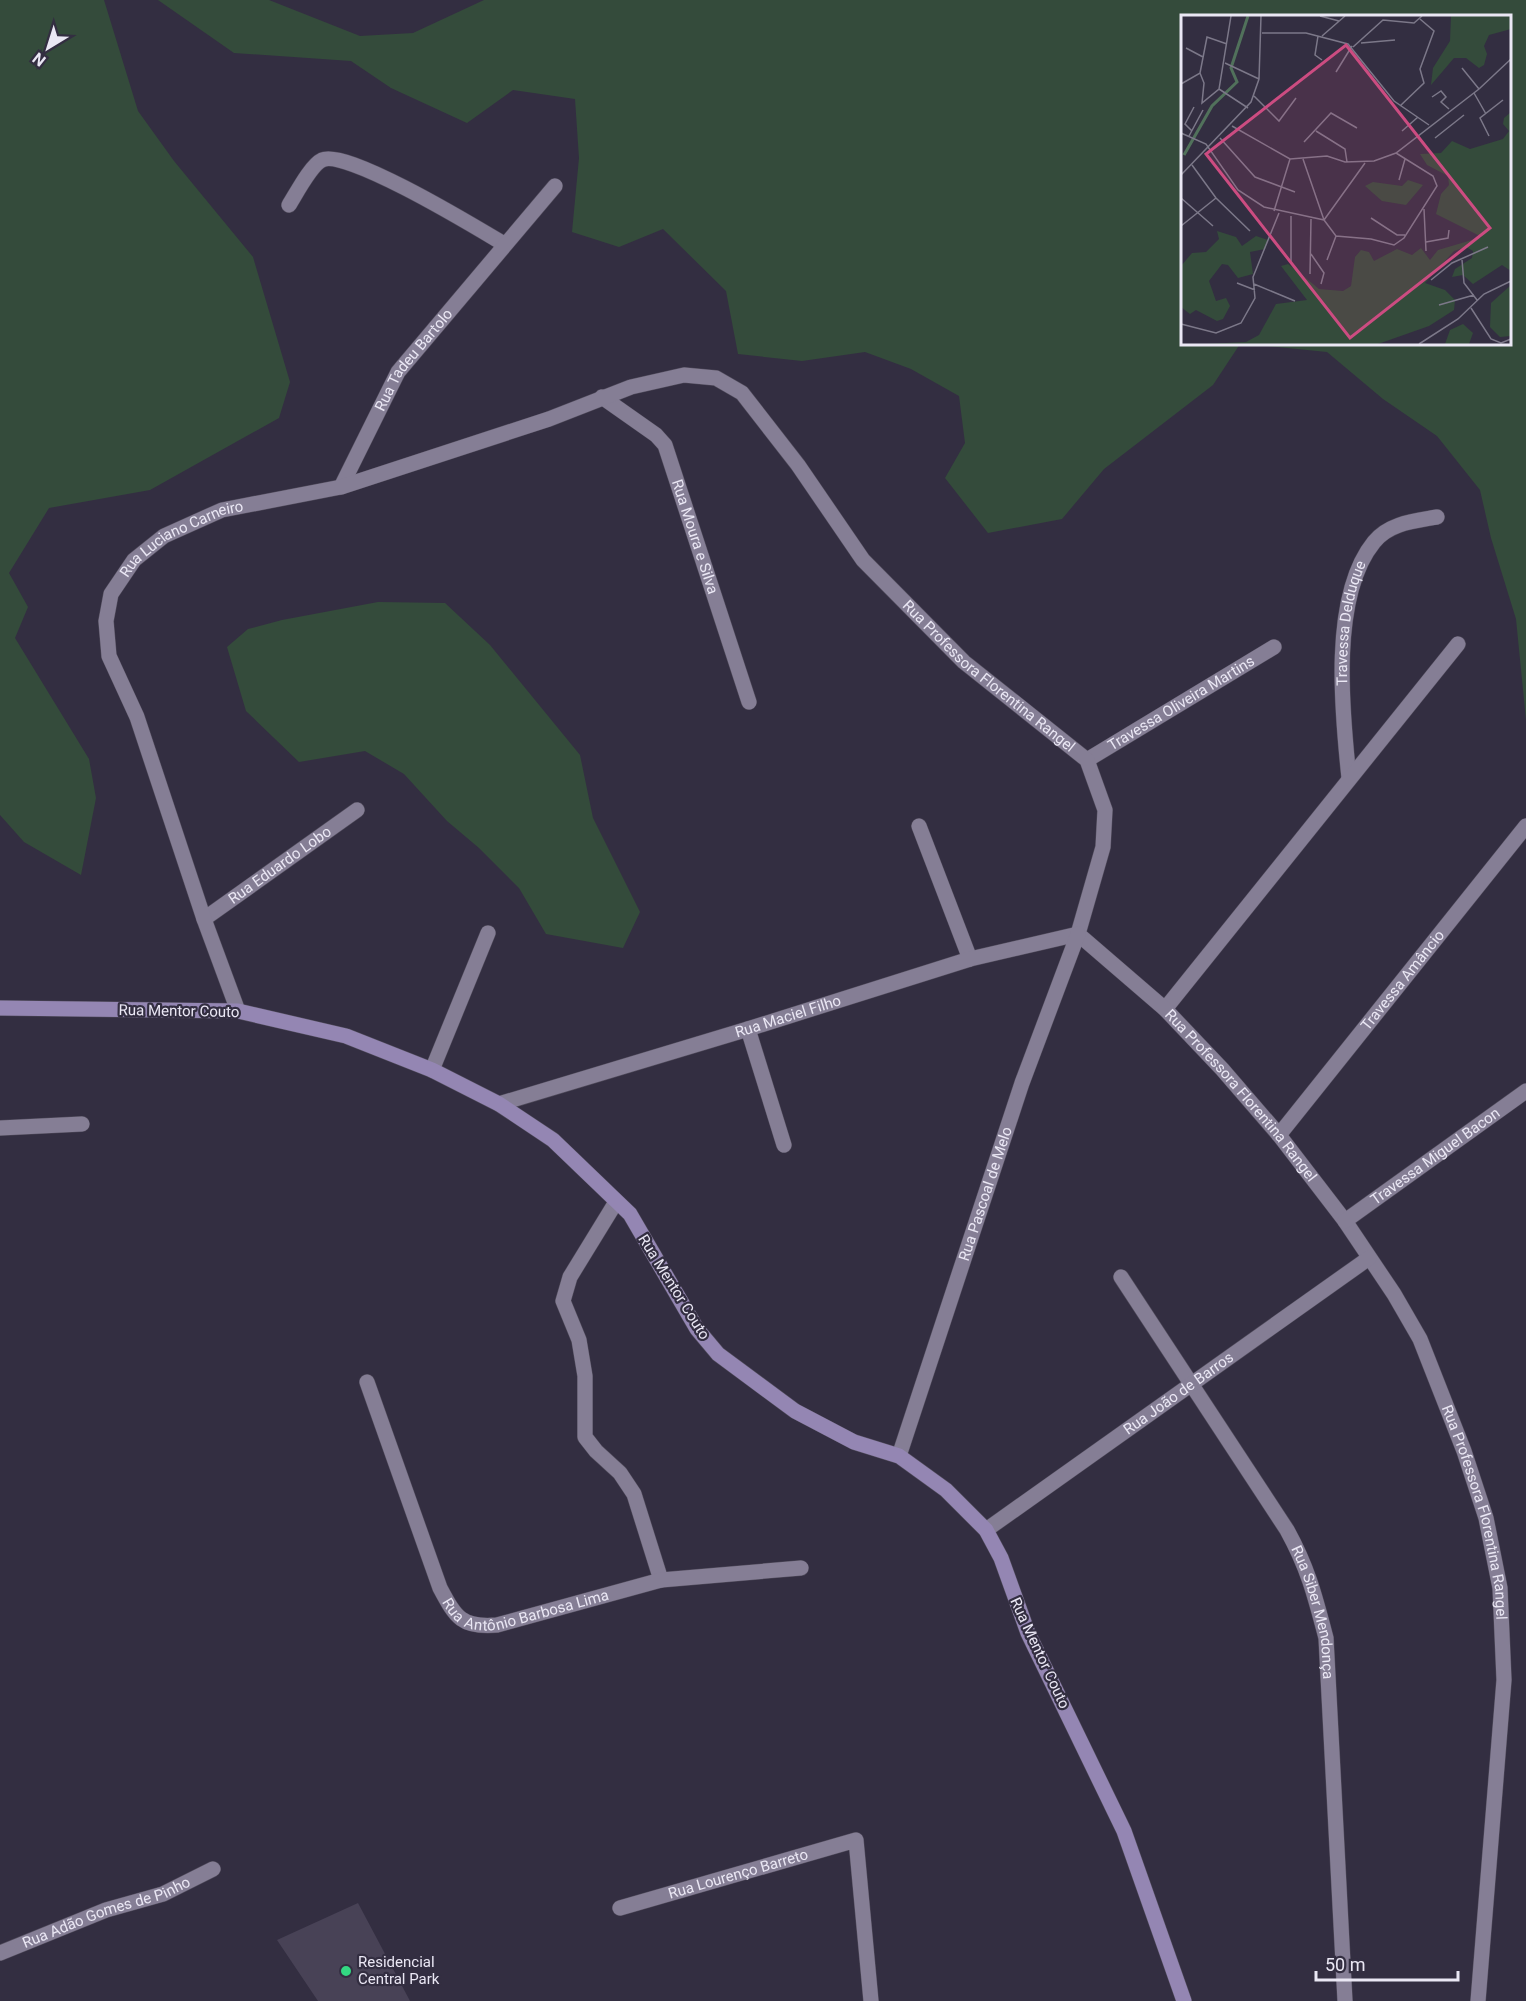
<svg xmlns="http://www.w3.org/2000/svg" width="1526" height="2001" viewBox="0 0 1526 2001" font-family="Roboto,sans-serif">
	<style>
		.green { fill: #344b3b }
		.building { fill: #484256 }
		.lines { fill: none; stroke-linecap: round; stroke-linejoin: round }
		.street-casing { stroke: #514c5c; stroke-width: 16 }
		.secondary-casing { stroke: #514c5c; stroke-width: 16 }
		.street { stroke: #857e95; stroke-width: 15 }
		.secondary { stroke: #9486b3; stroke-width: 15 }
		.poi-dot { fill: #33d882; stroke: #332e41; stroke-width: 2 }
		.labels { text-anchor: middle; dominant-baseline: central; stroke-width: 4.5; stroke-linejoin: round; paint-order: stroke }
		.street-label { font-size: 15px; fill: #eae7f4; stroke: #332e41 }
		.poi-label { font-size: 15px; fill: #eae7f4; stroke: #332e41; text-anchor: start }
		.inset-river { fill: none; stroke: #51715b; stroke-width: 3 }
		.inset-road { fill: none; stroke: #7c7889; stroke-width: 1.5 }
		.view { fill: #cc4c81; fill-opacity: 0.15; stroke: #cc4c81; stroke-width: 3 }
		.inset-edge { fill: none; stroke: #eae7f4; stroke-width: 3 }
	</style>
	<rect width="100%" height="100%" fill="#332e41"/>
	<g class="green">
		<polygon points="0,0 104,0 138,111 174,161 253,257 290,382 279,418 150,490 49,508 9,573 28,607 15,638 89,759 96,798 81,875 24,842 0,815"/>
		<polygon points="158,0 269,0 360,36 413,33 484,0 1526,0 1526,720 1516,619 1491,538 1480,490 1437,436 1383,399 1327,352 1247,344 1510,344 1510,16 1182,16 1182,344 1240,344 1213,385 1104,469 1062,519 988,533 945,478 965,443 959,396 911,369 865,352 802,361 738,354 726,291 663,229 619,247 572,232 579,158 575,99 513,90 467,123 391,88 351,61 234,53"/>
		<polygon points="378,602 445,603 490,645 580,755 593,818 640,912 623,948 546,934 519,888 479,848 447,821 404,774 365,751 299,762 246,711 227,647 248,629 282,620"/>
	</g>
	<polygon class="building" points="358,1903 410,2001 318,2001 277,1940"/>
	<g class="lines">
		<g class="street-casing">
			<g id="street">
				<path d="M289 205C296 194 311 165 322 160 346 148 477 228 504 244"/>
				<path id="s1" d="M602 397 656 435 665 445 749 702"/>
				<path id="s2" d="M341 487 398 372 555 186"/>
				<path id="s3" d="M1087 760 1274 647"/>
				<path id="s4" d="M1349 778C1342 712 1330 596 1374 542 1389 523 1415 521 1437 517"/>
				<polyline points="919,826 970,959"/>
				<path id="s5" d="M204 919 357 810"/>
				<polyline points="1165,1009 1458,644"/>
				<path id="s6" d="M238 1011 204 919 137 717 109 656 106 621 111 594 134 560 164 536 222 510 341 487 549 419 631 387 684 375 716 378 742 393 798 465 863 560 964 662 1087 760 1105 810 1103 847 1078 934 1165 1009 1222 1069 1279 1135 1345 1221 1394 1294 1420 1339 1464 1451 1486 1518 1500 1588 1504 1680 1478 2001"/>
				<polyline points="748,1029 784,1145"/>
				<polyline points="432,1070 488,933"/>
				<path id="s7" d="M499 1104 748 1029 970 959 1078 934"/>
				<polyline points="0,1128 82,1124"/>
				<path id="s8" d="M1279 1135 1526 826"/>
				<polyline points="616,1202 570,1277 563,1301 579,1340 585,1376 585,1437 596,1451 620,1473 634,1494 661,1580"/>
				<path id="s9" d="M1345 1221 1526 1091"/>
				<path id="s10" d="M1121 1277 1287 1530C1308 1568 1315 1596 1326 1638L1345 2001"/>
				<path id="s11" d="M367 1382 440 1588C456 1618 462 1628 497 1625L661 1580 801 1568"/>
				<path id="s12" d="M899 1456 1022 1083 1078 934"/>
				<path id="s13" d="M986 1530 1369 1258"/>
				<path id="s14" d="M620 1908 856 1840 871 2001"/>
				<path id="s15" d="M0 1953 106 1910 163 1894 213 1869"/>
			</g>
		</g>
		<g class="secondary-casing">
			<polyline id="secondary" points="0,1008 238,1011 346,1036 432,1070 499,1104 553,1140 630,1214 697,1329 718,1354 795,1411 854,1442 899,1456 946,1490 986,1530 1001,1558 1028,1633 1124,1831 1184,2001"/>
		</g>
		<use href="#street" class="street"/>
		<use href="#secondary" class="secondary"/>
	</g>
	<circle class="poi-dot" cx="346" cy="1971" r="6"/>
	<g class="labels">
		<g class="street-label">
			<text stroke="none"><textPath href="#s2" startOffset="147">Rua Tadeu Bartolo</textPath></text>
			<text stroke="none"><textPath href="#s1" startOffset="176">Rua Moura e Silva</textPath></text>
			<text stroke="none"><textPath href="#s6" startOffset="534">Rua Luciano Carneiro</textPath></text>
			<text stroke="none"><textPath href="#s4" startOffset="156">Travessa Delduque</textPath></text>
			<text stroke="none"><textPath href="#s6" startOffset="1506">Rua Professora Florentina Rangel</textPath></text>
			<text stroke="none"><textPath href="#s3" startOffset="110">Travessa Oliveira Martins</textPath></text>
			<text stroke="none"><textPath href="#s5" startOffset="93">Rua Eduardo Lobo</textPath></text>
			<text stroke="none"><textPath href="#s8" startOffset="198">Travessa Amâncio</textPath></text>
			<text transform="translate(179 1011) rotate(1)">Rua Mentor Couto</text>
			<text stroke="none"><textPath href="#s7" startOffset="302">Rua Maciel Filho</textPath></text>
			<text stroke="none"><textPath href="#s6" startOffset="2046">Rua Professora Florentina Rangel</textPath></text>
			<text stroke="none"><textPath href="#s9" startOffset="111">Travessa Miguel Bacon</textPath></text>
			<text stroke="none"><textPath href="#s12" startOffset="276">Rua Pascoal de Melo</textPath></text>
			<text transform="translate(674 1287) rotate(58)">Rua Mentor Couto</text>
			<text stroke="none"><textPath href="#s13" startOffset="236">Rua João de Barros</textPath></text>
			<text stroke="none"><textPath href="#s6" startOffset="2532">Rua Professora Florentina Rangel</textPath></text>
			<text stroke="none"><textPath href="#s11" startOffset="320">Rua Antônio Barbosa Lima</textPath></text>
			<text stroke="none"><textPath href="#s10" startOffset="390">Rua Siber Mendonça</textPath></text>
			<text transform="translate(1040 1653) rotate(65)">Rua Mentor Couto</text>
			<text stroke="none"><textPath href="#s14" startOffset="123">Rua Lourenço Barreto</textPath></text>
			<text stroke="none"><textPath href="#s15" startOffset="114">Rua Adão Gomes de Pinho</textPath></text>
		</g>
		<g class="poi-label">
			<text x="358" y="1962">Residencial<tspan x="358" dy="17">Central Park</tspan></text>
		</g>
	</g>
	<g transform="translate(1181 15)">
		<rect width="330" height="330" fill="#332e41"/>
		<path d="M270 1H330V14L308 20 303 31 306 39 303 50 298 53 285 43H273L250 70 252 53 269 26ZM330 97V256L321 250 292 269 282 260 271 262 274 254 291 243 292 236 285 232 273 236 244 268 264 275 274 285 273 295 248 311 197 329H24L65 327 78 320 95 289 126 285 100 251 107 249 114 254 138 274 162 276 170 271 174 242 180 235 188 237 193 246 216 234 231 240 240 233 249 245 257 235 301 222 255 199 260 179 268 170 267 161 246 150 239 139 260 138 271 126 289 134 322 124 328 116 322 109 323 103ZM227 165 242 170 225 190 201 186 184 171 192 167 221 171ZM36 216 55 222 61 231 75 221 87 225 84 234 69 237 72 259 57 263 47 250 41 249 28 266 35 286 45 283 49 291 42 304 36 306 15 295 9 299 0 292V251L11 238 25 237 38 224ZM330 270V321L319 322 309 312 310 288ZM282 309 292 318 288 329H264L269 315Z" fill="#344b3b"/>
		<path class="inset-river" d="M3 140 31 91 56 67 50 53 67 1"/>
		<path class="inset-road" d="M139 1 158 6M81 18H125L167 29 213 86 248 110M137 21 134 40 141 45M141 21 164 1M180 28 214 25M172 32 202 5 233 8 241 1M5 33 22 42M44 48 78 64M281 53 298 74M155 57 171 31M19 58 26 22 46 29M0 69 19 58 23 68 21 88 38 74 50 1M38 74 67 93M293 78 305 99M73 81 98 106 115 83M251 82 260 76 265 82 260 87 268 94M219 91 243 68 239 54 253 16 239 4M51 111 109 144 146 141 164 147 193 146 215 138 298 74 330 44M11 116 4 109 13 92M135 116 164 134 166 147M221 116 237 102M0 118 25 129 57 175 83 192 143 205 155 221 190 224 213 230 223 223 256 171 252 161 215 138M8 121 22 95M308 121 299 103 322 85M39 123 74 162 114 177M254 123 283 100M123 127 150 98 176 113M122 144 143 205M11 150 35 183 69 216M0 160 70 87 78 64 80 1M218 165 224 144M0 183 32 211M243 194 245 236M93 196 109 144M190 203 216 220H224M143 205 184 148M0 211 35 183M245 227 267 223 268 215M130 239 143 258 140 269M146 245 155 221M281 245 283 268 296 285M110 247V201M129 259 130 204M250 265 271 248 307 232M56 268 74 275M73 269 114 286M258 290 293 280M290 293 310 324 320 328 330 324M0 309 35 318 60 308 74 283 72 262 98 198M238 329 277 304 303 279 330 266"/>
		<path class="view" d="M165 30 309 213 169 323 25 139Z"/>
		<rect width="330" height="330" class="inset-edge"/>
	</g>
	<g transform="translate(48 48) rotate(218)" stroke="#332e41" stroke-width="4.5" paint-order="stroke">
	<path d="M0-4.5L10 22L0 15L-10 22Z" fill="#eae7f4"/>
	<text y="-9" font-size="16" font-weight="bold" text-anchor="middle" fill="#eae7f4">N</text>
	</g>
	<path d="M1316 1971v9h142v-9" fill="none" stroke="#eae7f4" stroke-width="3"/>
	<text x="1325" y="1971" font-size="18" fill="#eae7f4" stroke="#332e41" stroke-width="4.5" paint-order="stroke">50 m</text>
</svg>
